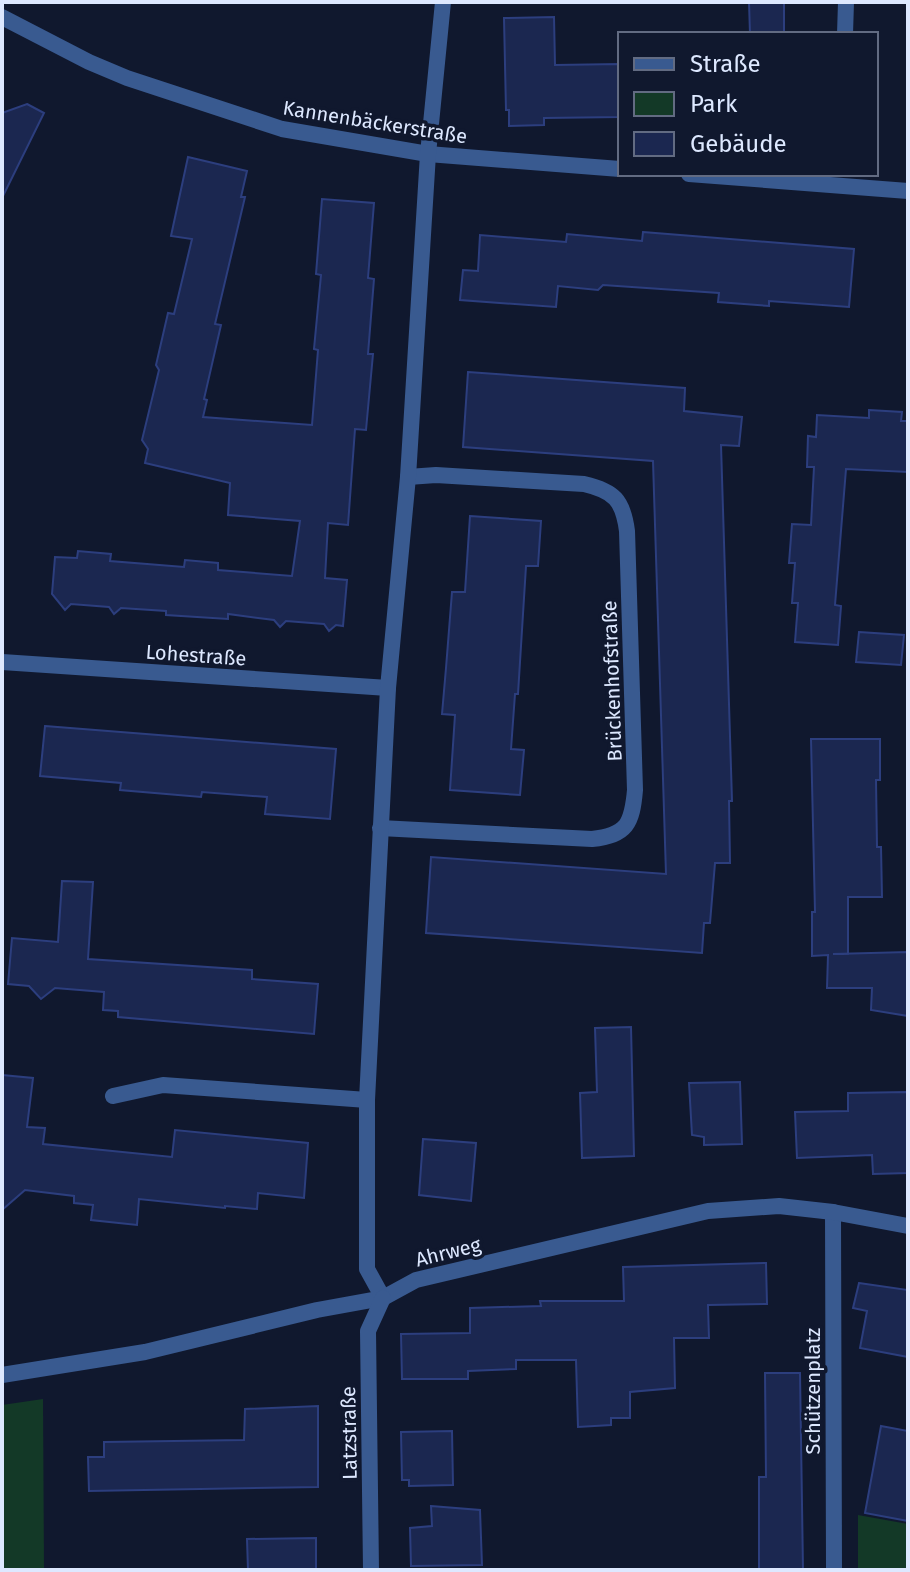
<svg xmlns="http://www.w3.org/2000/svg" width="910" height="1572" viewBox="0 0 910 1572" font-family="'Fira Sans',sans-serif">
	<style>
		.green { fill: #133927 }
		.building { fill: #1b2750; stroke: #2c3e7e; stroke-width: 2 }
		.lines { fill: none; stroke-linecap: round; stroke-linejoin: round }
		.lane { stroke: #395a90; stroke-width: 16 }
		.street { stroke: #395a90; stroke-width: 16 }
		.labels { text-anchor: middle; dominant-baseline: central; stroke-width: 7; stroke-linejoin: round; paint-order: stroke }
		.street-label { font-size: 20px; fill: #dde8ff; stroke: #10182e }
	</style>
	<rect width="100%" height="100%" fill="#10182e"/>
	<g class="green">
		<polygon points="43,1399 44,1570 2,1570 2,1405"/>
		<polygon points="858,1515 908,1524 908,1570 858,1570"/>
	</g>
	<g class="building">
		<polygon points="749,2 784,2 784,34 750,34"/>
		<polygon points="554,17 555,65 620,64 620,117 544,118 544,125 509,126 509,110 506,110 504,18"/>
		<polygon points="27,104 44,113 2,198 2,113"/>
		<polygon points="188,157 247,171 241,197 245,197 215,324 221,325 204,399 207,400 203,417 312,425 318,350 314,349 321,275 316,274 322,199 374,203 368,278 374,279 368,354 373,354 366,430 355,429 348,525 328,523 325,578 347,580 343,626 336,625 329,631 324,624 286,621 280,627 274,620 228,614 228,619 166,615 166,611 121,608 114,614 109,607 71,604 65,610 52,594 55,557 77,558 78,551 111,554 110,561 184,567 185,560 218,563 218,570 292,576 300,521 228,515 230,483 145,463 148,449 142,440 159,370 156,365 168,313 174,314 192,239 171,236"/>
		<polygon points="643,232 854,249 849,307 769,301 769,306 718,302 719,293 603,285 598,290 558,286 556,307 460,300 463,270 478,271 480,235 566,242 567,234 642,241"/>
		<polygon points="468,372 685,388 684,411 742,417 739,446 721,445 732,801 729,801 730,863 715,863 710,923 704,923 702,953 426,933 431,857 666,874 653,461 463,447"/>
		<polygon points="869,410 902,412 901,421 908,421 908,472 846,469 835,605 841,606 838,645 795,642 798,603 792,603 795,563 789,563 792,524 811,525 814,467 807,467 808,436 816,437 817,415 869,418"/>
		<polygon points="470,516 541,521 538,566 526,566 518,694 515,694 511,749 524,750 520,795 450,790 455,715 442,714 446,668 452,592 465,592"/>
		<polygon points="859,632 904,635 901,665 856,662"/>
		<polygon points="45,726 336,749 330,819 265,814 267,797 202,792 201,797 120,790 121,783 40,776"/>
		<polygon points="811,739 880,739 880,780 876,780 877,847 881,847 882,897 848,897 848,954 833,954 908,952 908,1016 871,1010 872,988 827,988 828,955 812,956 812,912 815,912"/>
		<polygon points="62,881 93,882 88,959 252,970 252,979 318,984 314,1034 118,1017 118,1011 103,1010 104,992 55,988 41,999 29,986 8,984 12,938 58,942"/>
		<polygon points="631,1027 634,1156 582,1158 580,1093 597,1092 595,1028"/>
		<polygon points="2,1075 33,1078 27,1127 45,1128 43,1144 172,1157 175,1130 308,1143 304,1198 258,1193 257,1209 225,1206 225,1208 139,1199 137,1225 91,1220 93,1205 74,1203 74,1196 25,1190 2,1210"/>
		<polygon points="740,1082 742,1144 704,1145 704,1137 692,1135 689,1083"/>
		<polygon points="907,1092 908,1173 873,1174 872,1155 797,1158 795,1112 848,1111 848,1093"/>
		<polygon points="423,1139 476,1143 471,1201 419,1195"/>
		<polygon points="766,1263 767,1304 708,1305 709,1338 674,1338 675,1388 630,1392 630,1418 611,1418 611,1425 578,1427 576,1360 516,1360 516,1369 468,1371 468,1379 402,1379 401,1334 470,1333 470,1308 541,1306 540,1301 624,1301 623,1267"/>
		<polygon points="859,1283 908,1290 908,1357 860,1348 867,1311 853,1308"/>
		<polygon points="765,1373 800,1373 803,1570 759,1570 759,1477 766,1477"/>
		<polygon points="318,1406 318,1487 89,1491 88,1457 104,1457 104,1442 244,1440 245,1409"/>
		<polygon points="881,1426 908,1431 908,1521 865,1513"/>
		<polygon points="452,1431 453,1485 409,1486 409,1480 402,1480 401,1432"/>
		<polygon points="431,1506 480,1510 482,1565 411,1566 410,1528 432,1526"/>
		<polygon points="316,1538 316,1570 248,1570 247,1539"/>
	</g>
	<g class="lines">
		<polyline class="lane" points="2,1375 145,1352 317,1310 383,1298"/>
		<g class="street">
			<polyline points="2,17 89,62 127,78 282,129 428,154 620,169"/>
			<polyline points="845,34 846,2"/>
			<polyline points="689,174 908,191"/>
			<polyline points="2,662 388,688"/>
			<path d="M380 828 592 839C627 835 632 824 635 790L627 531C623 500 614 491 584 484L436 475 408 477"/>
			<polyline points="113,1096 163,1085 367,1100"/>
			<polyline points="833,1212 834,1570"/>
			<polyline points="383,1298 367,1269 367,1100 388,688 408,477 428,154 443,2"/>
			<polyline points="383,1298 416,1280 708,1211 779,1206 833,1212 908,1226"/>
			<polyline points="371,1570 368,1331 383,1298"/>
		</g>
	</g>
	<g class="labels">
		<g class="street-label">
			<text transform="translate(375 122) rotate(9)">Kannenbäckerstraße</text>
			<text transform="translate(196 655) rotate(4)">Lohestraße</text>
			<text transform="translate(612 681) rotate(-92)">Brückenhofstraße</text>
			<text transform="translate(448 1252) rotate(-14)">Ahrweg</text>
			<text transform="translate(813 1391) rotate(-90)">Schützenplatz</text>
			<text transform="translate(349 1433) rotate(-91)">Latzstraße</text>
		</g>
	</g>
	<rect width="910" height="1572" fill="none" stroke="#dde8ff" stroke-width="8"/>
	<rect x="618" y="32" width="260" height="144" fill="#10182e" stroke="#626b82" stroke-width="2"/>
	<rect x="634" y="58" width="40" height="12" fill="#395a90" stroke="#626b82" stroke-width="2"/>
	<text x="690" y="72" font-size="24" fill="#dde8ff">Straße</text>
	<rect x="634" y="92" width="40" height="24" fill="#133927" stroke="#626b82" stroke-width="2"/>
	<text x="690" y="112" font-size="24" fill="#dde8ff">Park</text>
	<rect x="634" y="132" width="40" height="24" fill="#1b2750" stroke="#626b82" stroke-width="2"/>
	<text x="690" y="152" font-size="24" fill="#dde8ff">Gebäude</text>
</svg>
